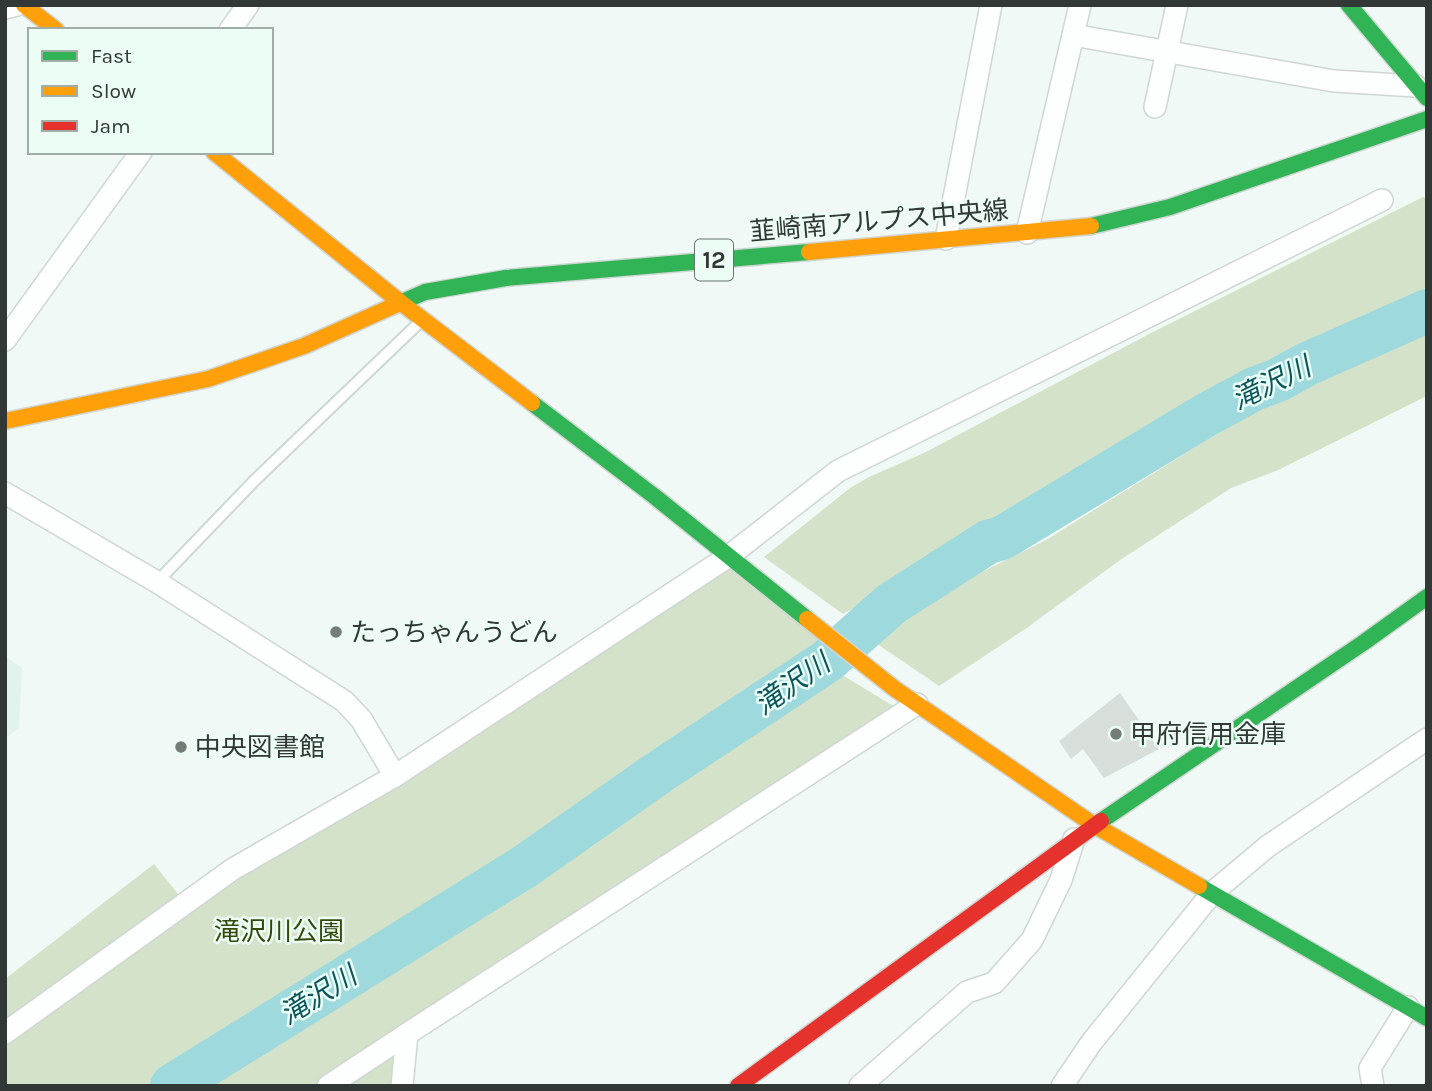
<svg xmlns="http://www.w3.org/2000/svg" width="1432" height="1091" viewBox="0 0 1432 1091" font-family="Karla,'Noto Sans JP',sans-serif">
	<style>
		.built { fill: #e1f3ea }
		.green { fill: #d4e2c9 }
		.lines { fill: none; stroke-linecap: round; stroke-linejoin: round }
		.river { stroke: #9dd9dd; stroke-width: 44 }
		.building { fill: #d8dfda }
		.lane-casing { stroke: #cfd6d3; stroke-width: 14 }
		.street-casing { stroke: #cfd6d3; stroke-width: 24 }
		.fast-casing { stroke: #cfd6d3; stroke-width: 19 }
		.slow-casing { stroke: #cfd6d3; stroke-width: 19 }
		.jam-casing { stroke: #cfd6d3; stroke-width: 19 }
		.lane { stroke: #fdfefe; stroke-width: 10 }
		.street { stroke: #fdfefe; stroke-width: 21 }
		.fast { stroke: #30b455; stroke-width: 16 }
		.slow { stroke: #ff9f0a; stroke-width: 16 }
		.jam { stroke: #e5322d; stroke-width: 16 }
		.poi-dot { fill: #747c78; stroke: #ecfdf5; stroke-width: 2.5 }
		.labels { text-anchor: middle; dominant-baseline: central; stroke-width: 5; stroke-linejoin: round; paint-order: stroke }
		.shield { fill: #ecfdf5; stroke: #69736f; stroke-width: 2 }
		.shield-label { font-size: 24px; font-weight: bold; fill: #313835 }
		.street-label { font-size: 26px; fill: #313835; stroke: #ecfdf5 }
		.poi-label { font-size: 26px; fill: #313835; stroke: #ecfdf5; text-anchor: start }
		.park-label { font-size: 26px; fill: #34490a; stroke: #ecfdf5 }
		.water-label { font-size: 28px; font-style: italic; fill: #0a555b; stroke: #ecfdf5 }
	</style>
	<rect width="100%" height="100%" fill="#f0f9f5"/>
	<polygon class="built" points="5,656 22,668 19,728 5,738"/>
	<g class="green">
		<polygon points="1423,197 1427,199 1427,289 1373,312 1241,379 1087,465 937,559 910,568 902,580 843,614 764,557 850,488 869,477 924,453 1153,332"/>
		<polygon points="1427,330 1427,396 1276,471 1231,488 1120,560 1028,627 939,686 873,641 952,587 1046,540 1231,425 1326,375"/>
		<polygon points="729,556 846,649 658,773 490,889 172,1086 5,1086 5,1033 223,876"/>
		<polygon points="834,670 895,707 401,1032 394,1086 196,1086 397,954 408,964 425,939"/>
		<polygon points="154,864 182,899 5,1026 5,979"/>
	</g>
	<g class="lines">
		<polyline class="river" points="172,1086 524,867 658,773 827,661 891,604 988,542 1002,538 1206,415 1254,389 1278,380 1307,364 1427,311"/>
	</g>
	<polygon class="building" points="1120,693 1159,749 1104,778 1083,749 1071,759 1059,741"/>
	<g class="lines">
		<g class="lane-casing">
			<polyline id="lane" points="157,582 254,481 421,321"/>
		</g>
		<g class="street-casing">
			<g id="street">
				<polyline points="5,8 17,5"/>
				<polyline points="230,30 248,5"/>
				<polyline points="1073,35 1334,81 1416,86"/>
				<polyline points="1155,107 1177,5"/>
				<polyline points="1027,233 1080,5"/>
				<polyline points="946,239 991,5"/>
				<polyline points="5,340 141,152"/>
				<polyline points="5,493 157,582 344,701 361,719 395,776"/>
				<polyline points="5,1033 233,869 395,776 729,556 838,471 1382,200"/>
				<polyline points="328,1086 407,1034"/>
				<polyline points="402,1086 407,1034 917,704"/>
				<polyline points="860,1086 967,992 994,983 1032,940 1061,880 1074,839"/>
				<polyline points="1062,1086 1091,1043 1212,893 1268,846 1427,739"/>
				<polyline points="1373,1086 1370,1068 1408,1007"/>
			</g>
		</g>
		<g class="fast-casing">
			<g id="fast">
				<polyline points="1349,5 1427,98"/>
				<polyline points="1091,226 1170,207 1427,119"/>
				<polyline points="400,303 425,292 506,278 809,252"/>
				<polyline points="532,403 654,496 807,619"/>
				<polyline points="1101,821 1363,643 1427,597"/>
				<polyline points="1199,886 1427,1018"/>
			</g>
		</g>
		<g class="slow-casing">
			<g id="slow">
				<polyline points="24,5 56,30"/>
				<polyline points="214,152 400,302 532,403"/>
				<polyline points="809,252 1091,226"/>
				<polyline points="5,421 208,379 304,346 400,303"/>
				<polyline points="807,619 895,689 1094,825 1199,886"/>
			</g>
		</g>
		<g class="jam-casing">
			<polyline id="jam" points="738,1086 1101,821"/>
		</g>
		<use href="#lane" class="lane"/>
		<use href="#street" class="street"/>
		<use href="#fast" class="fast"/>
		<use href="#slow" class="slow"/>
		<use href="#jam" class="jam"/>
	</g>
	<g class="poi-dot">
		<circle cx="336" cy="632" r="7"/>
		<circle cx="1116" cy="734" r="7"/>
		<circle cx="181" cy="747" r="7"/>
	</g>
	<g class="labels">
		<rect class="shield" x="695" y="239.5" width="38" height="41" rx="5"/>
		<g class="shield-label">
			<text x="714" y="260">12</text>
		</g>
		<g class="street-label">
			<text transform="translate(879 221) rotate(-5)">韮崎南アルプス中央線</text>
		</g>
		<g class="poi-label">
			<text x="350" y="632">たっちゃんうどん</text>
			<text x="1130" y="734">甲府信用金庫</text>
			<text x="195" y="747">中央図書館</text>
		</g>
		<g class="park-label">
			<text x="279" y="931">滝沢川公園</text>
		</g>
		<g class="water-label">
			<text transform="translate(1271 383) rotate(-26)">滝沢川</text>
			<text transform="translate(792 684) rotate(-35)">滝沢川</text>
			<text transform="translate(318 995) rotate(-32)">滝沢川</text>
		</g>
	</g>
	<rect width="1432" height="1091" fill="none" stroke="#313835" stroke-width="14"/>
	<rect x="28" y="28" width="245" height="126" fill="#ecfdf5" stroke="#a1aea8" stroke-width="2"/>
	<rect x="42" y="51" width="35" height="10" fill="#30b455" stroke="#a1aea8" stroke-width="2"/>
	<text x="91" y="63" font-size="21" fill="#313835">Fast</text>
	<rect x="42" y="86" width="35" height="10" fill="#ff9f0a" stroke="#a1aea8" stroke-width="2"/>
	<text x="91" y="98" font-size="21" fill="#313835">Slow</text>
	<rect x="42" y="121" width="35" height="10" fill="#e5322d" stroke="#a1aea8" stroke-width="2"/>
	<text x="91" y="133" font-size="21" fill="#313835">Jam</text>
</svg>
